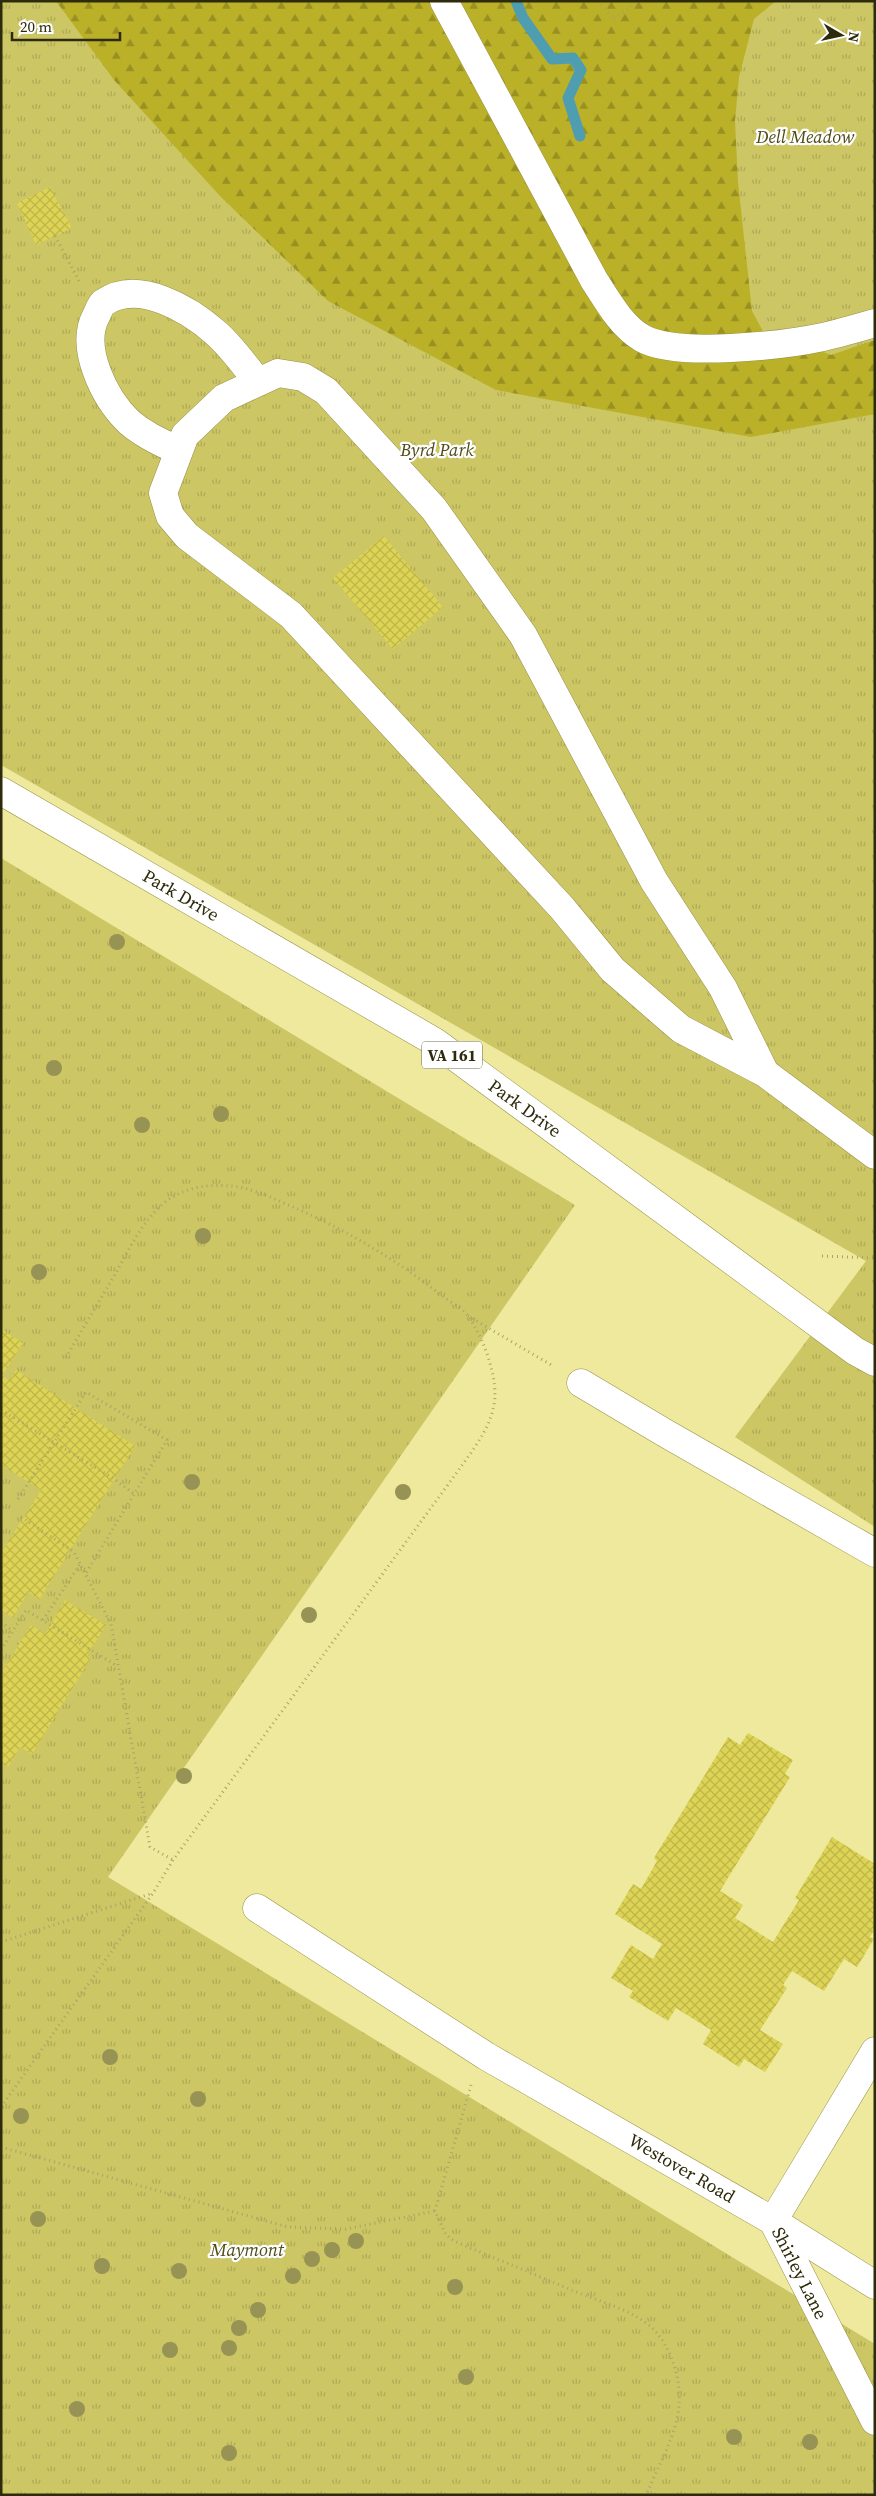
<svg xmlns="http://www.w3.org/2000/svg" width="876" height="2496" viewBox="0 0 876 2496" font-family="'Source Serif 4',serif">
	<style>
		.grass { fill: url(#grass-tufts) }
		.forest { fill: url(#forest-firs) }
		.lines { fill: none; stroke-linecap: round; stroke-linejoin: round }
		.stream { stroke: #4f9db1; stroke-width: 11 }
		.building { fill: url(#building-cross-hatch) }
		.minor-casing { stroke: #979247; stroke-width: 29 }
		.major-casing { stroke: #979247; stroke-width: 29 }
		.path { stroke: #a8a468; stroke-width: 3; stroke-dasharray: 1 4; stroke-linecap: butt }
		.minor { stroke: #fff; stroke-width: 28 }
		.major { stroke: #fff; stroke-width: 28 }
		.tree { fill: #979354 }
		.labels { text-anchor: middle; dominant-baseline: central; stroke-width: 4.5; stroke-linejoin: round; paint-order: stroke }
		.shield { fill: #fff; stroke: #6c6b54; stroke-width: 1 }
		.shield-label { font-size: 16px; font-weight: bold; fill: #2d2b0b }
		.park-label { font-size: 18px; font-style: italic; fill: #504c19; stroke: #fff }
		.street-label { font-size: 18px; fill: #2d2b0b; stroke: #fff }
	</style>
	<defs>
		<pattern id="grass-tufts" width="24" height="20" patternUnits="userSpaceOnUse" patternTransform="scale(1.25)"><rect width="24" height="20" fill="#ccc665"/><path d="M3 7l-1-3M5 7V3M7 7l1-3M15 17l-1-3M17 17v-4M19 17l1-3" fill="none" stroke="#b0aa56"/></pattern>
		<pattern id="forest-firs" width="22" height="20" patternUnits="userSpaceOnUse" patternTransform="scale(1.25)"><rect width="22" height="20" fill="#bab129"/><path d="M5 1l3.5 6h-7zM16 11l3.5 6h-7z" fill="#989021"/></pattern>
		<pattern id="building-cross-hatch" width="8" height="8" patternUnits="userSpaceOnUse" patternTransform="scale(1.25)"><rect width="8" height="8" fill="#ddd455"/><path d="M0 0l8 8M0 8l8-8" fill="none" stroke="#beb649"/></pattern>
	</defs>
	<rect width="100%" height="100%" fill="#eee99d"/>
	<g class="grass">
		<polygon points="1,1 875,1 875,1527 735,1437 866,1261 1,765"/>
		<polygon points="1,858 575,1205 108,1877 875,2344 875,2495 1,2495"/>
	</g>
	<polygon class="forest" points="56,1 776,1 754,19 739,77 735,121 738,182 752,311 770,344 808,346 831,355 875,340 875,414 751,437 496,390 328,301 220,196 114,80"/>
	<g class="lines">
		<polyline class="stream" points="516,1 523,18 552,59 573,58 581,70 568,98 580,136"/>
	</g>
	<g class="building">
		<polygon points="50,187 72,228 36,245 17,203"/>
		<polygon points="384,536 443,607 393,649 333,578"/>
		<polygon points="1,1329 23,1343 2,1376 9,1380 16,1370 135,1446 39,1600 28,1592 13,1618 1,1610 1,1553 41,1490 1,1465"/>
		<polygon points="65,1600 106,1625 87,1656 91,1658 32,1754 20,1747 8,1767 1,1763 1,1673 31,1625 45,1634"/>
		<polygon points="748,1733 793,1760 785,1774 790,1777 720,1891 743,1905 735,1918 773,1942 799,1900 795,1898 832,1837 875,1864 875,1929 870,1937 874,1939 857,1967 844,1959 824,1991 792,1971 783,1985 787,1988 760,2030 783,2044 765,2072 744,2059 739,2067 703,2044 711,2030 676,2008 668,2021 629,1997 633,1991 611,1978 631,1945 653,1959 662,1944 615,1914 633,1884 641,1889 657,1861 654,1858 728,1737 740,1745"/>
	</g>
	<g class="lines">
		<g class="minor-casing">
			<g id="minor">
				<path d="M444 1 594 280C607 300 621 326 642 338 676 358 785 345 823 337 841 333 858 328 875 323"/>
				<path d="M178 450C161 443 144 435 129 422 105 399 79 348 96 316 98 312 100 306 103 303 138 278 190 310 216 333 232 347 245 366 258 382"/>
				<polyline points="765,1073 723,988 654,881 523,635 434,509 326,391 303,377 278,373 224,398 185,435 163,493 170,516 187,536 291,615 563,909 613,970 681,1029 765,1073 875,1155"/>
				<polyline points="581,1383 665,1433 875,1553"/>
				<polyline points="257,1908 486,2056 773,2221 875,2285"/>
				<polyline points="773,2221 875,2421"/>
				<polyline points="773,2221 875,2051"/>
			</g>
		</g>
		<g class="major-casing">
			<polyline id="major" points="1,791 435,1042 855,1351 875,1362"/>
		</g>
		<g class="path">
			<polyline points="598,1 614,19 639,1"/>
			<polyline points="55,236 79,281"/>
			<polyline points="822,1256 875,1258"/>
			<polyline points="468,1316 553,1366"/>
			<polyline points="1,1410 114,1479 134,1494"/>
			<polyline points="18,1499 86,1392 167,1440 86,1573"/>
			<polyline points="21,1517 74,1552 111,1624 150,1847 173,1860"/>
			<polyline points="43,1620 80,1564"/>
			<polyline points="1,1622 13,1631"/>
			<polyline points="1,1650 26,1610 117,1666"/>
			<polyline points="1,1942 153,1893"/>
			<path d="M471 2085 435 2211 446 2235 454 2241C494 2258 534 2274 574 2291 600 2302 639 2311 658 2334 673 2354 681 2381 679 2406 677 2434 657 2469 646 2495"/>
			<path d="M1 2107 153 1893 173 1860 458 1471C474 1448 495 1423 495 1394 495 1370 482 1335 468 1316 462 1308 450 1302 441 1295 394 1258 341 1227 286 1204 271 1197 255 1190 239 1187 213 1183 185 1186 164 1203 143 1221 130 1247 117 1271 100 1300 82 1330 65 1359"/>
			<polyline points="1,2147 288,2227 346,2229 435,2211"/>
		</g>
		<use href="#minor" class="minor"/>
		<use href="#major" class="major"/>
	</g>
	<g class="tree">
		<circle cx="117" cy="942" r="8"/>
		<circle cx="54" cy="1068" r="8"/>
		<circle cx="221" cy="1114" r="8"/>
		<circle cx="142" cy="1125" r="8"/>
		<circle cx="203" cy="1236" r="8"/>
		<circle cx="39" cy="1272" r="8"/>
		<circle cx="192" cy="1482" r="8"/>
		<circle cx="403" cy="1492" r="8"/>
		<circle cx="309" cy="1615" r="8"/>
		<circle cx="184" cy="1776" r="8"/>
		<circle cx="110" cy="2057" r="8"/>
		<circle cx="198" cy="2099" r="8"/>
		<circle cx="21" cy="2116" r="8"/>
		<circle cx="38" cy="2219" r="8"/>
		<circle cx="356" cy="2241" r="8"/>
		<circle cx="332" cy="2250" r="8"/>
		<circle cx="312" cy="2259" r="8"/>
		<circle cx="102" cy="2266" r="8"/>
		<circle cx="179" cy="2271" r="8"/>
		<circle cx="293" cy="2276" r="8"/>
		<circle cx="455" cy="2287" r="8"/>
		<circle cx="258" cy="2310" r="8"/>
		<circle cx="239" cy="2328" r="8"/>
		<circle cx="229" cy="2348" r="8"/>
		<circle cx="170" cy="2350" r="8"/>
		<circle cx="466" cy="2377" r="8"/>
		<circle cx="77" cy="2409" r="8"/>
		<circle cx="734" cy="2437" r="8"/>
		<circle cx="810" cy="2442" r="8"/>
		<circle cx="229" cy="2453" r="8"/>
	</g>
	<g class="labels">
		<rect class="shield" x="422" y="1041.5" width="60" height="27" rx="4"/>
		<g class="shield-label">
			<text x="452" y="1055">VA 161</text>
		</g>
		<g class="park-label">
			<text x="805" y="136">Dell Meadow</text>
			<text x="437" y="449">Byrd Park</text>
			<text x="247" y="2249">Maymont</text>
		</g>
		<g class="street-label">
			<text transform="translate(181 895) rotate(30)">Park Drive</text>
			<text transform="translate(525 1108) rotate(36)">Park Drive</text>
			<text transform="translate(682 2168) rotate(30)">Westover Road</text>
			<text transform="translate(800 2273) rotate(63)">Shirley Lane</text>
		</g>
	</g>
	<rect width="876" height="2496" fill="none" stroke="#2d2b0b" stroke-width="5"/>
	<g transform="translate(841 35) rotate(99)" stroke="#ffffff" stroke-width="4" paint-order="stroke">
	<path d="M0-4L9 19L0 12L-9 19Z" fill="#2d2b0b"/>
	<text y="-8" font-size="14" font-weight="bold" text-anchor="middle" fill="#2d2b0b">N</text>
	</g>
	<path d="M12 32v8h108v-8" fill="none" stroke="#2d2b0b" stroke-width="2.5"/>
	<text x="20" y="32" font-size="15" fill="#2d2b0b" stroke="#ffffff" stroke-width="4" paint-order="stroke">20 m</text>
</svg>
